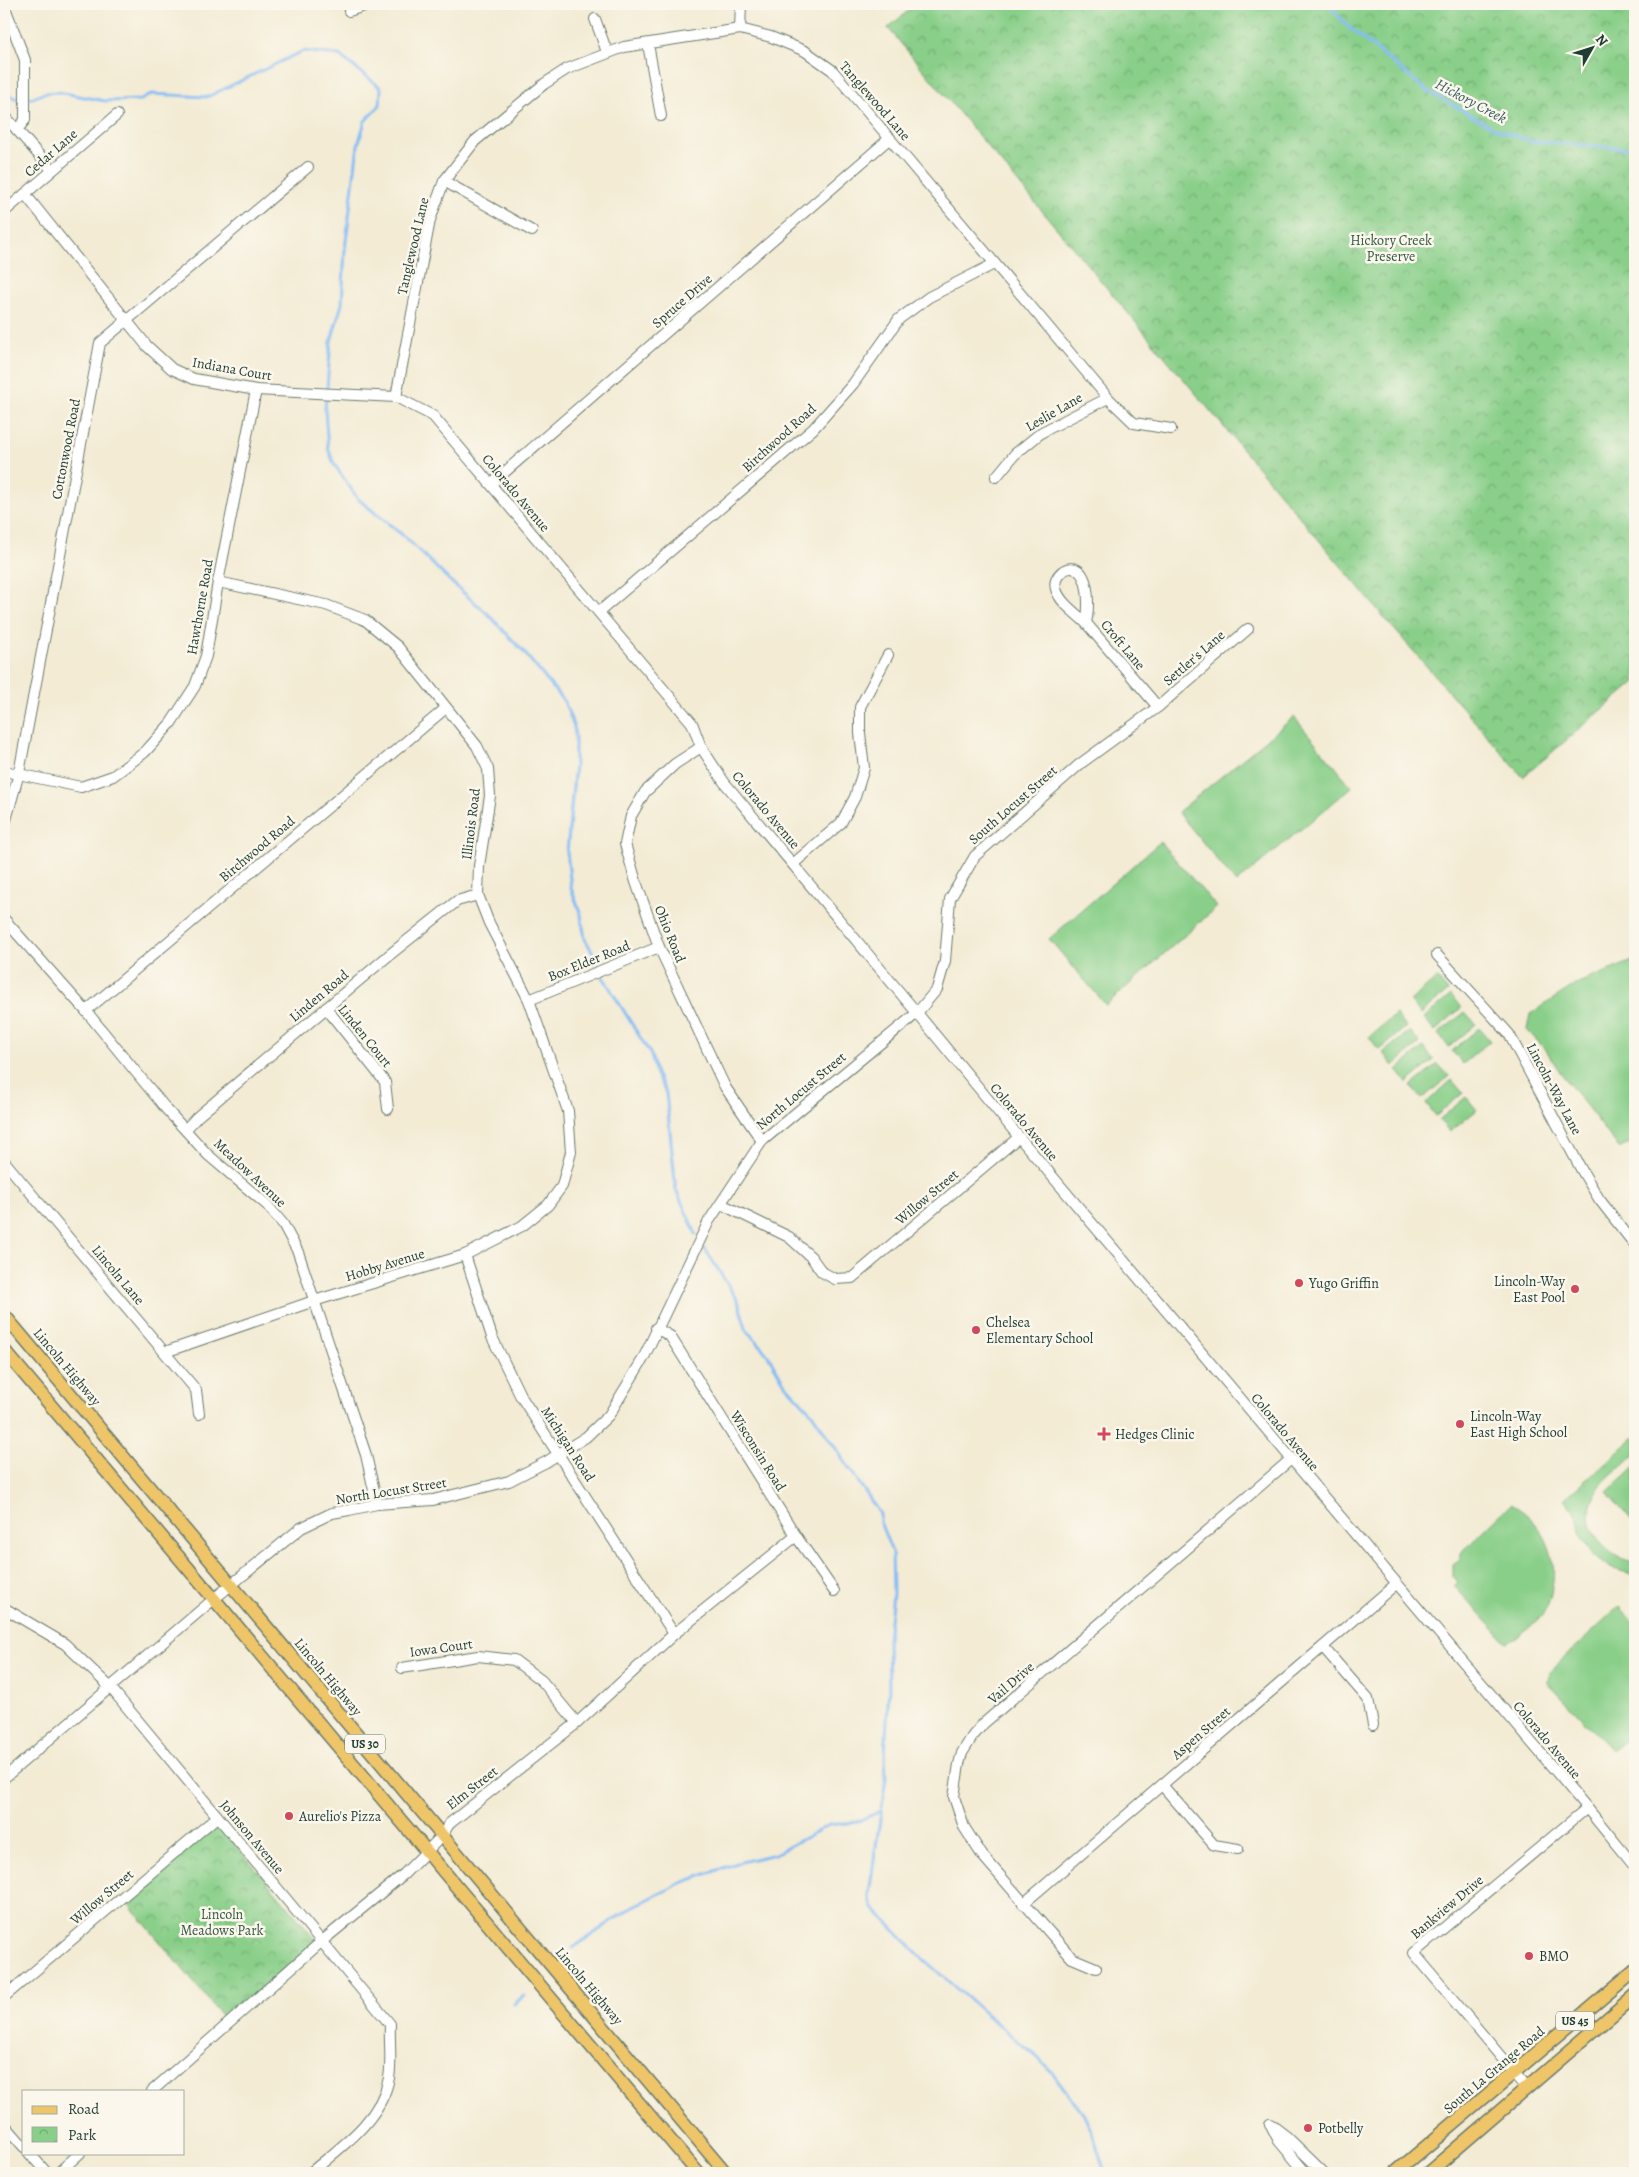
<svg xmlns="http://www.w3.org/2000/svg" width="1639" height="2177" viewBox="0 0 1639 2177" font-family="Alegreya,serif">
	<style>
		.grass { fill: #89cf89; stroke: #54865e }
		.park { fill: url(#park-crowns); stroke: #54865e }
		.lines { fill: none; stroke-linecap: round; stroke-linejoin: round }
		.stream { stroke: #86bcf5; stroke-width: 3 }
		.minor-casing { stroke: #697a6c; stroke-width: 12 }
		.major-casing { stroke: #697a6c; stroke-width: 15 }
		.minor { stroke: #fff; stroke-width: 10 }
		.major { stroke: #eec569; stroke-width: 12 }
		.poi-dot { fill: #d1495b; stroke: #fbf7ec; stroke-width: 2 }
		.labels { text-anchor: middle; dominant-baseline: central; stroke-width: 5; stroke-linejoin: round; paint-order: stroke }
		.shield { fill: #fbf7ec; stroke: #61756b; stroke-width: 1 }
		.shield-label { font-size: 12px; font-weight: bold; fill: #1f3d34 }
		.street-label { font-size: 14px; fill: #1f3d34; stroke: #fbf7ec }
		.park-label { font-size: 14px; fill: #345a45; stroke: #fbf7ec }
		.poi-label { font-size: 14px; fill: #1f3d34; stroke: #fbf7ec; text-anchor: start }
		.water-label { font-size: 15px; font-style: italic; fill: #395d64; stroke: #fbf7ec }
	</style>
	<defs>
		<pattern id="park-crowns" width="20" height="18" patternUnits="userSpaceOnUse" patternTransform="scale(1.25)"><rect width="20" height="18" fill="#89cf89"/><path d="M2 6a3 3 0 1 1 6 0M12 15a3 3 0 1 1 6 0" fill="none" stroke="#6fa971"/></pattern>
	</defs>
	<rect width="100%" height="100%" fill="#fbf7ec"/>
	<filter id="ink" filterUnits="userSpaceOnUse"><feTurbulence type="fractalNoise" baseFrequency=".02" numOctaves="2"/><feDisplacementMap in="SourceGraphic" scale="10" xChannelSelector="R" yChannelSelector="G"/><feConvolveMatrix kernelMatrix="1 2 1 2 8 2 1 2 1" color-interpolation-filters="sRGB"/></filter>
	<filter id="wash" filterUnits="userSpaceOnUse"><feTurbulence type="fractalNoise" baseFrequency=".0096" numOctaves="4" result="noise"/><feDisplacementMap in="SourceGraphic" scale="20" xChannelSelector="R" yChannelSelector="G"/><feGaussianBlur stdDeviation="1.12" result="paint"/><feColorMatrix in="noise" values="0 0 0 0 0 0 0 0 0 0 0 0 0 0 0 0 0 1.4 0 .05"/><feComposite in="paint" operator="in"/></filter>
	<g filter="url(#wash)">
		<rect width="100%" height="100%" fill="#f3ebd4"/>
		<g class="grass">
			<polygon points="1294,717 1352,787 1236,883 1178,812"/>
			<polygon points="1160,842 1217,907 1106,1005 1049,939"/>
			<polygon points="1635,960 1635,1141 1619,1148 1560,1072 1546,1050 1527,1030 1530,1014 1578,983"/>
			<polygon points="1437,978 1448,991 1421,1014 1410,1001"/>
			<polygon points="1451,995 1461,1008 1435,1031 1424,1018"/>
			<polygon points="1465,1012 1476,1024 1449,1047 1438,1034"/>
			<polygon points="1396,1014 1406,1027 1379,1050 1369,1037"/>
			<polygon points="1479,1028 1490,1041 1463,1064 1452,1051"/>
			<polygon points="1410,1031 1420,1043 1393,1066 1383,1053"/>
			<polygon points="1423,1047 1434,1060 1407,1083 1397,1070"/>
			<polygon points="1438,1064 1449,1076 1422,1099 1411,1086"/>
			<polygon points="1452,1080 1463,1093 1436,1116 1426,1103"/>
			<polygon points="1466,1097 1477,1110 1450,1132 1439,1120"/>
			<path d="M1635 1437V1455C1623 1465 1607 1476 1598 1489 1577 1521 1601 1557 1635 1562V1575L1610 1568 1593 1555 1581 1536 1577 1515 1564 1499Z"/>
			<polygon points="1635,1467 1635,1525 1607,1492"/>
			<path d="M1511 1504C1542 1520 1559 1554 1552 1588 1551 1596 1549 1604 1545 1611 1536 1625 1522 1635 1507 1643L1454 1586 1458 1582 1453 1576V1565L1460 1560 1461 1553Z"/>
			<polygon points="1619,1607 1635,1624 1635,1733 1612,1751 1548,1683 1549,1672"/>
		</g>
		<g class="park">
			<polygon points="916,4 1635,4 1635,682 1523,777 1388,622 888,28"/>
			<polygon points="218,1824 318,1942 225,2020 126,1901"/>
		</g>
		<g class="lines">
			<g class="stream">
				<polyline points="1328,4 1345,24 1426,90 1496,129 1530,141 1635,149"/>
				<polyline points="4,94 16,98"/>
				<polyline points="15,98 33,98 44,93 58,92 105,101 141,100 151,94 207,97 303,51 339,55 381,88 380,105 365,121 358,145 345,249 342,304 331,341 325,410 328,448 334,464 358,499 405,537 450,581 488,614 522,650 564,701 574,727 575,737 575,765 567,852 571,888 581,915 585,939 593,953 592,961 595,964"/>
				<polyline points="603,977 651,1055 656,1074 666,1093 676,1190 696,1234"/>
				<polyline points="705,1249 738,1301 746,1328 753,1338 756,1340 769,1357 785,1384 812,1413 880,1514 880,1522 892,1552 893,1593 888,1640 889,1688 885,1754 886,1778 869,1894 872,1907 921,1957 983,2012 1036,2056 1052,2072 1084,2115 1094,2137 1105,2173"/>
				<polyline points="573,1948 632,1907 684,1882 737,1863 775,1854 829,1825 856,1822 881,1811"/>
				<polyline points="514,2004 524,1996"/>
			</g>
		</g>
	</g>
	<g filter="url(#ink)">
		<g class="lines">
			<g class="minor-casing">
				<g id="minor">
					<polyline points="4,5 25,60 25,120 17,130"/>
					<polyline points="349,11 370,4"/>
					<polyline points="595,19 607,52"/>
					<polyline points="740,29 741,4"/>
					<polyline points="648,44 661,116"/>
					<polyline points="4,115 52,170"/>
					<polyline points="444,181 532,231"/>
					<polyline points="25,194 147,346 172,369 194,379 256,390 396,397 433,416 692,723 701,747 724,782 917,1013 1019,1137 1587,1808 1635,1867"/>
					<polyline points="4,212 117,115"/>
					<polyline points="396,397 430,220 444,181 475,141 544,84 567,69 624,47 740,29 771,37 805,51 832,70 1108,398 1134,423 1171,429"/>
					<polyline points="996,477 1015,454 1042,432 1108,398"/>
					<polyline points="491,484 890,138"/>
					<polyline points="599,612 813,429 853,384 899,319 929,297 994,264"/>
					<path d="M1086 623C1076 613 1060 603 1056 589 1052 576 1068 562 1079 571 1090 581 1089 610 1086 623L1158 707"/>
					<polyline points="701,747 675,764 645,792 631,816 625,844 636,882 659,947 725,1087 762,1141"/>
					<polyline points="4,771 81,787 113,776 145,752 171,723 195,686 206,656 218,582 256,390"/>
					<polyline points="4,827 19,773 100,343 308,167"/>
					<polyline points="793,864 841,823 855,797 864,768 860,733 860,707 888,655"/>
					<polyline points="4,919 86,1011 167,1110 208,1155 267,1205 283,1224 298,1252 366,1455 377,1504"/>
					<polyline points="1437,955 1509,1034 1581,1169 1599,1199 1635,1245"/>
					<polyline points="529,1000 659,947"/>
					<polyline points="326,1008 385,1082 388,1109"/>
					<polyline points="86,1011 446,708"/>
					<polyline points="186,1129 197,1117 388,956 457,901 478,895"/>
					<polyline points="4,1161 196,1390 199,1414"/>
					<polyline points="721,1204 789,1237 811,1257 822,1272 835,1279 852,1278 1019,1137"/>
					<polyline points="465,1255 492,1337 520,1395 674,1634"/>
					<polyline points="656,1328 670,1336 796,1536 834,1591"/>
					<polyline points="165,1352 314,1301 465,1255 522,1226 548,1205 562,1186 571,1152 568,1111 529,1000 489,923 478,895 479,866 490,796 488,769 477,746 398,647 365,620 326,605 218,582"/>
					<path d="M4 1608 65 1644 110 1687 390 2024C389 2041 392 2061 389 2078 381 2120 341 2147 310 2173"/>
					<polyline points="1323,1647 1368,1699 1373,1725"/>
					<polyline points="402,1668 478,1656 514,1660 542,1681 577,1723"/>
					<polyline points="4,1778 215,1598 301,1528 332,1513 349,1510 377,1504 433,1500 509,1481 546,1462 586,1437 609,1415 643,1359 709,1221 762,1141 917,1013 937,989 945,961 950,899 975,856 1080,764 1158,707 1248,629"/>
					<polyline points="1162,1785 1214,1845 1238,1849"/>
					<polyline points="1023,1904 1396,1584"/>
					<polyline points="1096,1968 1072,1958 982,1855 964,1827 954,1797 959,1764 962,1753 972,1737 983,1724 1290,1460"/>
					<polyline points="4,1997 217,1817"/>
					<polyline points="1527,2088 1414,1953 1587,1808"/>
					<polyline points="152,2091 321,1942 404,1874 442,1836 449,1824 577,1723 674,1634 796,1536"/>
					<polyline points="4,2124 24,2147"/>
					<polyline points="1270,2124 1287,2137 1324,2173"/>
					<polyline points="1272,2127 1279,2141 1306,2173"/>
					<polyline points="29,2153 47,2173"/>
					<polyline points="58,2173 80,2153"/>
				</g>
			</g>
			<g class="major-casing">
				<g id="major">
					<polyline points="4,1315 726,2173"/>
					<polyline points="4,1350 698,2173"/>
					<polyline points="1395,2173 1635,1970"/>
					<polyline points="1428,2173 1635,1995"/>
				</g>
			</g>
			<use href="#minor" class="minor"/>
			<use href="#major" class="major"/>
		</g>
	</g>
	<g class="poi-dot">
		<circle cx="1299" cy="1283" r="5"/>
		<circle cx="1575" cy="1289" r="5"/>
		<circle cx="976" cy="1330" r="5"/>
		<circle cx="1460" cy="1424" r="5"/>
		<path d="M1101.5 1426.5h5v5h5v5h-5v5h-5v-5h-5v-5h5z"/>
		<circle cx="289" cy="1816" r="5"/>
		<circle cx="1529" cy="1956" r="5"/>
		<circle cx="1308" cy="2128" r="5"/>
	</g>
	<g class="labels">
		<g class="shield">
			<rect x="345" y="1734.5" width="40" height="19" rx="4"/>
			<rect x="1556" y="2011.5" width="38" height="19" rx="4"/>
		</g>
		<g class="shield-label">
			<text x="365" y="1744">US 30</text>
			<text x="1575" y="2021">US 45</text>
		</g>
		<g class="street-label">
			<text transform="translate(875 101) rotate(49)">Tanglewood Lane</text>
			<text transform="translate(51 153) rotate(-41)">Cedar Lane</text>
			<text transform="translate(413 246) rotate(-77)">Tanglewood Lane</text>
			<text transform="translate(682 301) rotate(-41)">Spruce Drive</text>
			<text transform="translate(232 369) rotate(10)">Indiana Court</text>
			<text transform="translate(1054 412) rotate(-30)">Leslie Lane</text>
			<text transform="translate(779 438) rotate(-42)">Birchwood Road</text>
			<text transform="translate(66 449) rotate(-79)">Cottonwood Road</text>
			<text transform="translate(516 493) rotate(50)">Colorado Avenue</text>
			<text transform="translate(200 607) rotate(-80)">Hawthorne Road</text>
			<text transform="translate(1123 645) rotate(50)">Croft Lane</text>
			<text transform="translate(1194 658) rotate(-41)">Settler's Lane</text>
			<text transform="translate(1013 805) rotate(-41)">South Locust Street</text>
			<text transform="translate(766 810) rotate(50)">Colorado Avenue</text>
			<text transform="translate(471 824) rotate(-83)">Illinois Road</text>
			<text transform="translate(257 849) rotate(-40)">Birchwood Road</text>
			<text transform="translate(670 934) rotate(68)">Ohio Road</text>
			<text transform="translate(589 961) rotate(-22)">Box Elder Road</text>
			<text transform="translate(319 996) rotate(-40)">Linden Road</text>
			<text transform="translate(365 1036) rotate(51)">Linden Court</text>
			<text transform="translate(1554 1089) rotate(62)">Lincoln-Way Lane</text>
			<text transform="translate(801 1091) rotate(-40)">North Locust Street</text>
			<text transform="translate(1024 1122) rotate(50)">Colorado Avenue</text>
			<text transform="translate(250 1173) rotate(43)">Meadow Avenue</text>
			<text transform="translate(927 1197) rotate(-40)">Willow Street</text>
			<text transform="translate(385 1265) rotate(-17)">Hobby Avenue</text>
			<text transform="translate(118 1275) rotate(50)">Lincoln Lane</text>
			<text transform="translate(67 1367) rotate(50)">Lincoln Highway</text>
			<text transform="translate(1285 1432) rotate(50)">Colorado Avenue</text>
			<text transform="translate(568 1444) rotate(57)">Michigan Road</text>
			<text transform="translate(758 1451) rotate(58)">Wisconsin Road</text>
			<text transform="translate(391 1491) rotate(-9)">North Locust Street</text>
			<text transform="translate(441 1648) rotate(-8)">Iowa Court</text>
			<text transform="translate(328 1677) rotate(50)">Lincoln Highway</text>
			<text transform="translate(1011 1683) rotate(-41)">Vail Drive</text>
			<text transform="translate(1201 1733) rotate(-41)">Aspen Street</text>
			<text transform="translate(1547 1740) rotate(50)">Colorado Avenue</text>
			<text transform="translate(472 1788) rotate(-38)">Elm Street</text>
			<text transform="translate(252 1837) rotate(50)">Johnson Avenue</text>
			<text transform="translate(102 1897) rotate(-40)">Willow Street</text>
			<text transform="translate(1447 1907) rotate(-40)">Bankview Drive</text>
			<text transform="translate(589 1986) rotate(50)">Lincoln Highway</text>
			<text transform="translate(1494 2070) rotate(-40)">South La Grange Road</text>
		</g>
		<g class="park-label">
			<text x="1391" y="240">Hickory Creek<tspan x="1391" dy="16">Preserve</tspan></text>
			<text x="222" y="1914">Lincoln<tspan x="222" dy="16">Meadows Park</tspan></text>
		</g>
		<g class="poi-label">
			<text x="1565" y="1281" text-anchor="end">Lincoln-Way<tspan x="1565" dy="16">East Pool</tspan></text>
			<text x="1309" y="1283">Yugo Griffin</text>
			<text x="986" y="1322">Chelsea<tspan x="986" dy="16">Elementary School</tspan></text>
			<text x="1470" y="1416">Lincoln-Way<tspan x="1470" dy="16">East High School</tspan></text>
			<text x="1115" y="1434">Hedges Clinic</text>
			<text x="299" y="1816">Aurelio's Pizza</text>
			<text x="1539" y="1956">BMO</text>
			<text x="1318" y="2128">Potbelly</text>
		</g>
		<g class="water-label">
			<text transform="translate(1471 101) rotate(28)">Hickory Creek</text>
		</g>
	</g>
	<rect width="1639" height="2177" fill="none" stroke="#fbf7ec" stroke-width="20"/>
	<rect x="22" y="2090" width="162" height="65" fill="#fbf7ec" stroke="#a3ada2"/>
	<rect x="32" y="2106" width="25" height="8" fill="#eec569" stroke="#a3ada2"/>
	<text x="68" y="2114" font-size="15" fill="#1f3d34">Road</text>
	<rect x="32" y="2127" width="25" height="15" fill="url(#park-crowns)" stroke="#a3ada2"/>
	<text x="68" y="2140" font-size="15" fill="#1f3d34">Park</text>
	<g transform="translate(1592 48) rotate(51)" stroke="#fbf7ec" stroke-width="4" paint-order="stroke">
	<path d="M0-4L9 19L0 12L-9 19Z" fill="#1f3d34"/>
	<text y="-8" font-size="14" font-weight="bold" text-anchor="middle" fill="#1f3d34">N</text>
	</g>
</svg>
